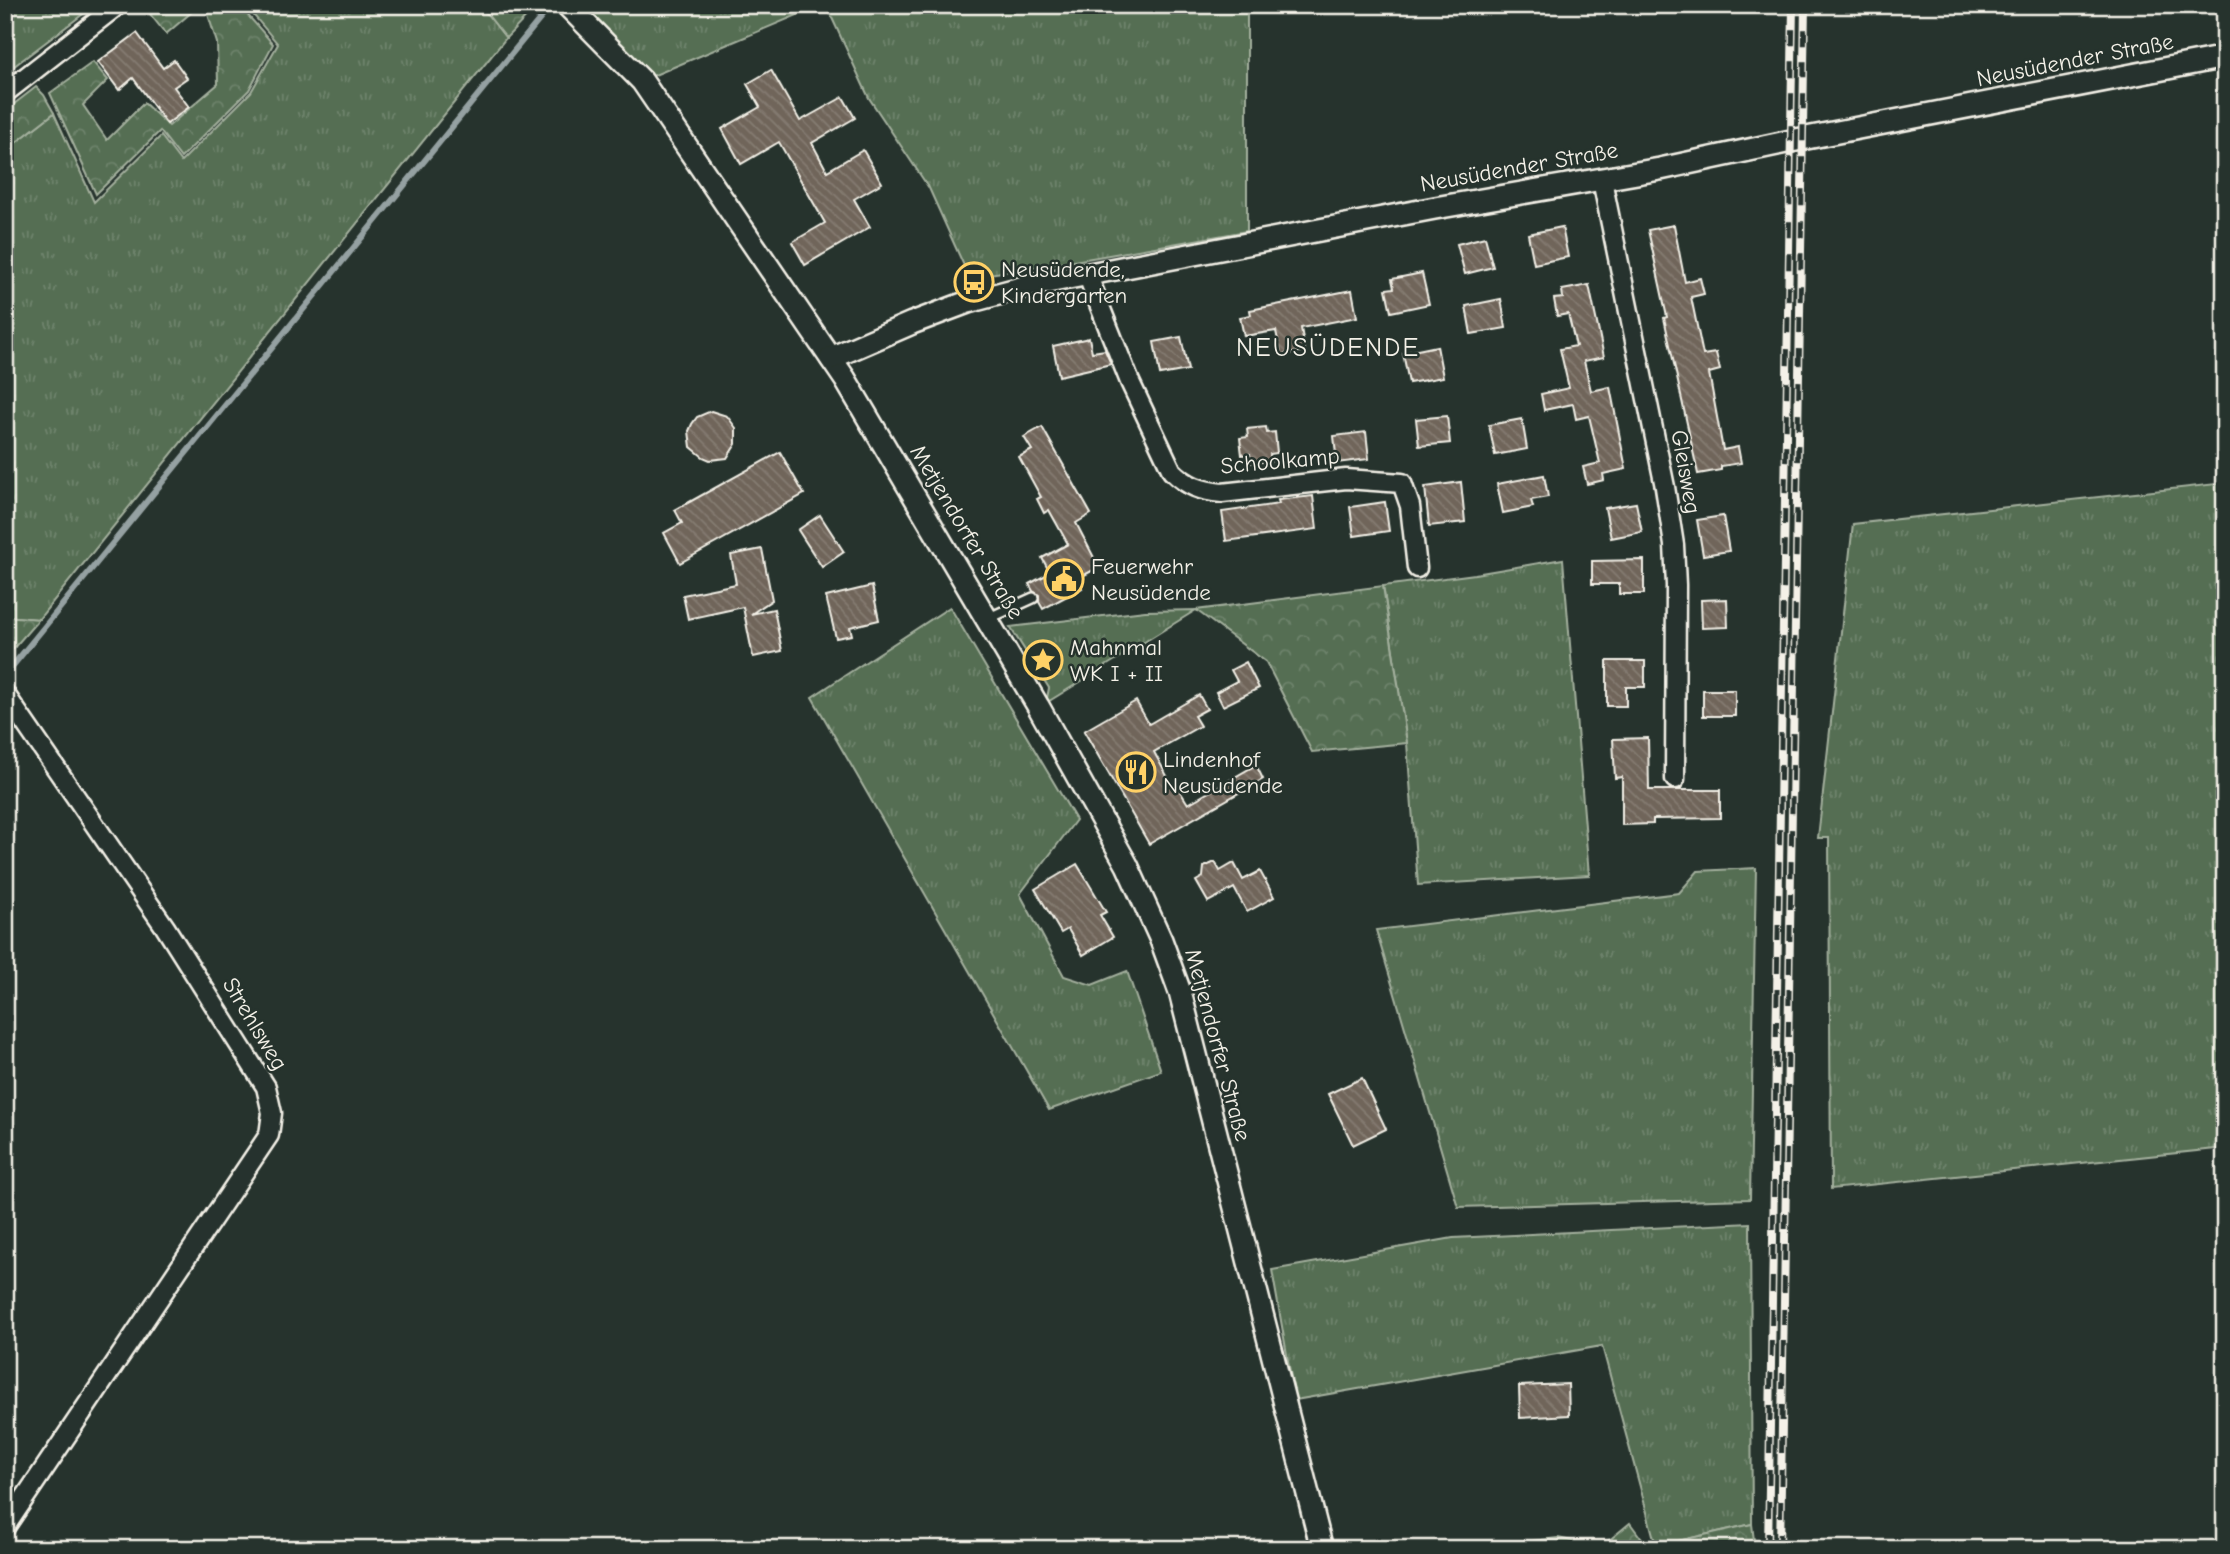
<svg xmlns="http://www.w3.org/2000/svg" width="2230" height="1554" viewBox="0 0 2230 1554" font-family="'Comic Neue',sans-serif">
	<style>
		.grass { fill: url(#grass-tufts); stroke: #a4b09e; stroke-width: 2 }
		.forest { fill: url(#forest-crowns); stroke: #a4b09e; stroke-width: 2 }
		.lines { fill: none; stroke-linecap: round; stroke-linejoin: round }
		.stream { stroke: #95a1a2; stroke-width: 6 }
		.building { fill: url(#building-back-hatch); stroke: #f4f1e8; stroke-width: 2 }
		.service-casing { stroke: #f4f1e8; stroke-width: 14 }
		.minor-casing { stroke: #f4f1e8; stroke-width: 23 }
		.tertiary-casing { stroke: #f4f1e8; stroke-width: 26 }
		.service { stroke: #26332d; stroke-width: 9 }
		.minor { stroke: #26332d; stroke-width: 18 }
		.tertiary { stroke: #26332d; stroke-width: 21 }
		.rail-casing { stroke: #f4f1e8; stroke-width: 8 }
		.rail { stroke: #26332d; stroke-width: 5; stroke-dasharray: 16; stroke-linecap: butt }
		.labels { text-anchor: middle; dominant-baseline: central; stroke-width: 5; stroke-linejoin: round; paint-order: stroke }
		.street-label { font-size: 23px; fill: #f4f1e8; stroke: #26332d }
		.poi-label { font-size: 23px; fill: #f4f1e8; stroke: #26332d; text-anchor: start }
		.quarter-label { font-size: 26px; letter-spacing: 2px; fill: #f4f1e8; stroke: #26332d }
	</style>
	<defs>
		<pattern id="grass-tufts" width="24" height="20" patternUnits="userSpaceOnUse" patternTransform="scale(1.75)"><rect width="24" height="20" fill="#556e53"/><path d="M3 7l-1-3M5 7V3M7 7l1-3M15 17l-1-3M17 17v-4M19 17l1-3" fill="none" stroke="#6e836c"/></pattern>
		<pattern id="forest-crowns" width="20" height="18" patternUnits="userSpaceOnUse" patternTransform="scale(1.75)"><rect width="20" height="18" fill="#556e53"/><path d="M2 6a3 3 0 1 1 6 0M12 15a3 3 0 1 1 6 0" fill="none" stroke="#6e836c"/></pattern>
		<pattern id="building-back-hatch" width="6" height="6" patternUnits="userSpaceOnUse" patternTransform="scale(1.75)"><rect width="6" height="6" fill="#70655a"/><path d="M-1 5l2 2M0 0l6 6M5-1l2 2" fill="none" stroke="#857c72"/></pattern>
	</defs>
	<rect width="100%" height="100%" fill="#26332d"/>
	<filter id="ink" filterUnits="userSpaceOnUse"><feTurbulence type="fractalNoise" baseFrequency=".0143" numOctaves="2"/><feDisplacementMap in="SourceGraphic" scale="14" xChannelSelector="R" yChannelSelector="G"/><feConvolveMatrix kernelMatrix="1 2 1 2 8 2 1 2 1" color-interpolation-filters="sRGB"/></filter>
	<g filter="url(#ink)">
		<g class="grass">
			<polygon points="5,5 95,5 5,73"/>
			<polygon points="245,5 480,5 506,38 39,619 5,616 5,151 54,113 94,202 161,136 181,162 251,92 278,44"/>
			<polygon points="582,5 821,5 650,77"/>
			<polygon points="826,5 1247,5 1247,231 1063,263 969,277 929,188 869,98"/>
			<polygon points="2225,483 2225,1148 1831,1189 1829,838 1818,838 1853,524"/>
			<polygon points="1563,559 1589,875 1418,885 1407,743 1383,586 1475,574"/>
			<polygon points="950,607 1076,820 1020,894 1064,976 1092,985 1127,971 1161,1071 1049,1110 812,697"/>
			<polygon points="1196,610 1046,703 1049,688 1010,627 1145,611"/>
			<polygon points="1756,868 1750,1199 1458,1207 1376,930 1679,893 1698,871"/>
			<polygon points="1750,1223 1752,1524 1656,1546 1602,1346 1295,1400 1272,1270 1453,1238"/>
		</g>
		<g class="forest">
			<polygon points="161,5 200,5 166,34 150,14"/>
			<polygon points="205,5 239,5 273,44 249,90 181,158 160,131 96,194 50,93 93,62 108,80 83,105 107,140 144,103 169,126 218,84 217,43"/>
			<polygon points="480,5 538,5 506,38"/>
			<polygon points="36,87 44,95 54,113 5,151 5,111"/>
			<polygon points="1383,586 1407,743 1312,752 1266,662 1196,610"/>
			<polygon points="5,616 39,619 5,658"/>
			<polygon points="1630,1523 1649,1549 1461,1549 1558,1538 1601,1547"/>
			<polygon points="1752,1524 1755,1549 1655,1549 1656,1546"/>
		</g>
		<g class="lines">
			<polyline class="stream" points="6,674 549,8"/>
		</g>
		<g class="building">
			<polygon points="137,33 163,68 174,60 187,78 174,87 189,107 167,124 133,78 119,90 98,62"/>
			<polygon points="771,70 800,121 843,97 855,118 812,143 827,171 863,150 882,183 854,199 870,227 805,265 792,242 825,223 779,142 741,164 722,129 760,107 747,84"/>
			<polygon points="1674,225 1685,282 1700,278 1704,294 1691,297 1703,355 1716,353 1720,370 1709,373 1723,450 1738,447 1741,463 1721,466 1721,470 1698,474 1664,318 1667,317 1648,230"/>
			<polygon points="1562,227 1568,257 1534,264 1528,234"/>
			<polygon points="1485,237 1493,267 1465,274 1457,244"/>
			<polygon points="1422,273 1429,304 1391,312 1386,289 1394,288 1392,279"/>
			<polygon points="1589,285 1604,357 1584,361 1591,391 1610,387 1626,469 1603,474 1604,480 1587,484 1583,467 1600,463 1589,416 1576,419 1573,404 1544,410 1541,394 1569,388 1560,349 1576,346 1568,314 1557,316 1554,299 1563,298 1562,290"/>
			<polygon points="1352,290 1357,317 1301,328 1305,351 1281,355 1276,331 1244,336 1240,317 1251,315 1250,310"/>
			<polygon points="1501,299 1506,328 1471,334 1466,306"/>
			<polygon points="1181,337 1188,370 1160,375 1154,342"/>
			<polygon points="1089,338 1092,352 1105,350 1111,364 1059,376 1053,346"/>
			<polygon points="1437,346 1443,377 1409,383 1403,353"/>
			<polygon points="711,411 727,416 736,428 736,444 727,458 710,460 703,457 691,447 689,431 692,424 697,417"/>
			<polygon points="1447,416 1450,443 1419,446 1416,419"/>
			<polygon points="1522,419 1527,449 1495,455 1489,425"/>
			<polygon points="1042,427 1091,514 1076,523 1099,567 1077,579 1082,588 1043,609 1039,602 1039,595 1033,591 1029,584 1050,573 1042,558 1068,544 1049,510 1044,513 1037,499 1041,497 1019,457 1032,450 1024,437"/>
			<polygon points="1266,427 1267,433 1275,432 1277,453 1270,454 1271,461 1251,463 1250,454 1242,455 1240,438 1248,437 1247,429"/>
			<polygon points="1366,432 1369,459 1337,463 1334,436"/>
			<polygon points="780,452 804,494 680,563 664,533 682,523 675,510"/>
			<polygon points="1544,475 1548,497 1531,500 1533,507 1503,513 1497,484"/>
			<polygon points="1461,482 1465,522 1429,526 1425,487"/>
			<polygon points="1313,496 1317,529 1226,541 1222,512 1279,504 1278,500"/>
			<polygon points="1385,502 1389,531 1354,536 1350,507"/>
			<polygon points="1636,503 1642,532 1611,538 1605,508"/>
			<polygon points="820,515 844,552 822,567 798,530"/>
			<polygon points="1723,516 1729,551 1703,555 1697,520"/>
			<polygon points="762,549 772,600 751,614 774,609 782,651 753,657 743,607 688,619 683,595 736,584 731,555"/>
			<polygon points="1644,560 1644,594 1619,594 1619,584 1592,584 1592,561"/>
			<polygon points="872,586 879,620 850,627 852,635 836,638 826,597"/>
			<polygon points="1727,599 1728,627 1702,628 1701,600"/>
			<polygon points="1607,661 1645,661 1645,687 1626,687 1626,706 1607,706"/>
			<polygon points="1246,662 1259,688 1223,706 1216,692 1237,681 1231,670"/>
			<rect x="1703" y="690" width="32" height="26"/>
			<polygon points="1199,695 1207,709 1194,716 1200,726 1154,752 1173,787 1176,785 1188,804 1256,765 1263,779 1149,844 1084,731 1136,701 1149,724"/>
			<polygon points="1648,738 1649,790 1720,790 1720,818 1653,819 1653,824 1622,825 1622,777 1615,778 1613,739"/>
			<polygon points="1215,862 1220,871 1234,863 1243,880 1260,871 1274,897 1247,912 1234,888 1208,902 1196,881 1203,877 1204,867"/>
			<polygon points="1077,864 1106,912 1100,915 1113,937 1083,955 1068,929 1061,933 1035,889"/>
			<polygon points="1362,1078 1386,1129 1353,1145 1328,1094"/>
			<polygon points="1568,1384 1569,1415 1520,1418 1519,1386"/>
		</g>
		<g class="lines">
			<g class="service-casing">
				<polyline id="service" points="987,619 1033,598"/>
			</g>
			<g class="minor-casing">
				<g id="minor">
					<polyline points="5,93 118,5"/>
					<polyline points="1602,180 1665,487 1674,545 1676,585 1675,779"/>
					<path d="M1087 274 1130 382 1172 471C1187 486 1201 491 1222 493L1346 479 1402 483 1410 506 1417 568"/>
					<polyline points="5,694 165,927 266,1087 272,1113 269,1135 5,1527"/>
				</g>
			</g>
			<g class="tertiary-casing">
				<g id="tertiary">
					<polyline points="567,5 642,81 845,379 1038,706 1127,865 1161,940 1180,992 1322,1549"/>
					<polyline points="831,358 912,323 968,302 1032,285 1435,208 1660,169 1791,141 2225,57"/>
				</g>
			</g>
			<use href="#service" class="service"/>
			<use href="#minor" class="minor"/>
			<use href="#tertiary" class="tertiary"/>
			<g class="rail-casing">
				<g id="rail">
					<polyline points="1768,1549 1793,5"/>
					<polyline points="1780,1549 1805,5"/>
				</g>
			</g>
			<use href="#rail" class="rail"/>
		</g>
	</g>
	<defs>
		<g id="bus-ring" transform="scale(2.0125)"><circle r="9.5" fill="#26332d" stroke="#ffd166" stroke-width="1.5"/><path d="M-5-6H5V4H4V6H2V4H-2V6H-4V4H-5ZM-3.5-4V0h7V-4ZM-3.5 1.2v1.5H-2V1.2ZM2 1.2v1.5H3.5V1.2Z" fill="#ffd166"/></g>
		<g id="civic-ring" transform="scale(2.0125)"><circle r="9.5" fill="#26332d" stroke="#ffd166" stroke-width="1.5"/><path d="M-.6-6.5H3V-4.5H.6V-3L4-1V1h2V6H-6V1h2V-1L-.6-3ZM-1.2 2.5V6h2.4V2.5Z" fill="#ffd166"/></g>
		<g id="sight-ring" transform="scale(2.0125)"><circle r="9.5" fill="#26332d" stroke="#ffd166" stroke-width="1.5"/><path d="M0-6L1.8-2.2L6-1.7L2.9 1.2L3.7 5.4L0 3.3L-3.7 5.4L-2.9 1.2L-6-1.7L-1.8-2.2Z" fill="#ffd166"/></g>
		<g id="restaurant-ring" transform="scale(2.0125)"><circle r="9.5" fill="#26332d" stroke="#ffd166" stroke-width="1.5"/><path d="M-5-6h1v4h1v-4h1v4h1v-4h1v5L-1.5 .5V6h-2V.5L-5-1ZM5-6V6H3V1.5H1.5Q1.5-4 5-6Z" fill="#ffd166"/></g>
	</defs>
	<g fill-rule="evenodd">
		<use href="#bus-ring" x="974" y="282"/>
		<use href="#civic-ring" x="1064" y="579"/>
		<use href="#sight-ring" x="1043" y="660"/>
		<use href="#restaurant-ring" x="1136" y="772"/>
	</g>
	<g class="labels">
		<g class="street-label">
			<text transform="translate(2075 60) rotate(-11)">Neusüdender Straße</text>
			<text transform="translate(1519 167) rotate(-10)">Neusüdender Straße</text>
			<text transform="translate(1280 461) rotate(-5)">Schoolkamp</text>
			<text transform="translate(1686 472) rotate(80)">Gleisweg</text>
			<text transform="translate(967 532) rotate(59)">Metjendorfer Straße</text>
			<text transform="translate(255 1024) rotate(59)">Strehlsweg</text>
			<text transform="translate(1218 1045) rotate(75)">Metjendorfer Straße</text>
		</g>
		<g class="poi-label">
			<text x="1001" y="269">Neusüdende,<tspan x="1001" dy="26">Kindergarten</tspan></text>
			<text x="1091" y="566">Feuerwehr<tspan x="1091" dy="26">Neusüdende</tspan></text>
			<text x="1070" y="647">Mahnmal<tspan x="1070" dy="26">WK I + II</tspan></text>
			<text x="1163" y="759">Lindenhof<tspan x="1163" dy="26">Neusüdende</tspan></text>
		</g>
		<g class="quarter-label">
			<text x="1328" y="348">NEUSÜDENDE</text>
		</g>
	</g>
	<rect width="2230" height="1554" fill="none" stroke="#26332d" stroke-width="28"/>
	<rect x="14" y="14" width="2202" height="1526" fill="none" stroke="#f4f1e8" stroke-width="2.5" filter="url(#ink)"/>
</svg>
